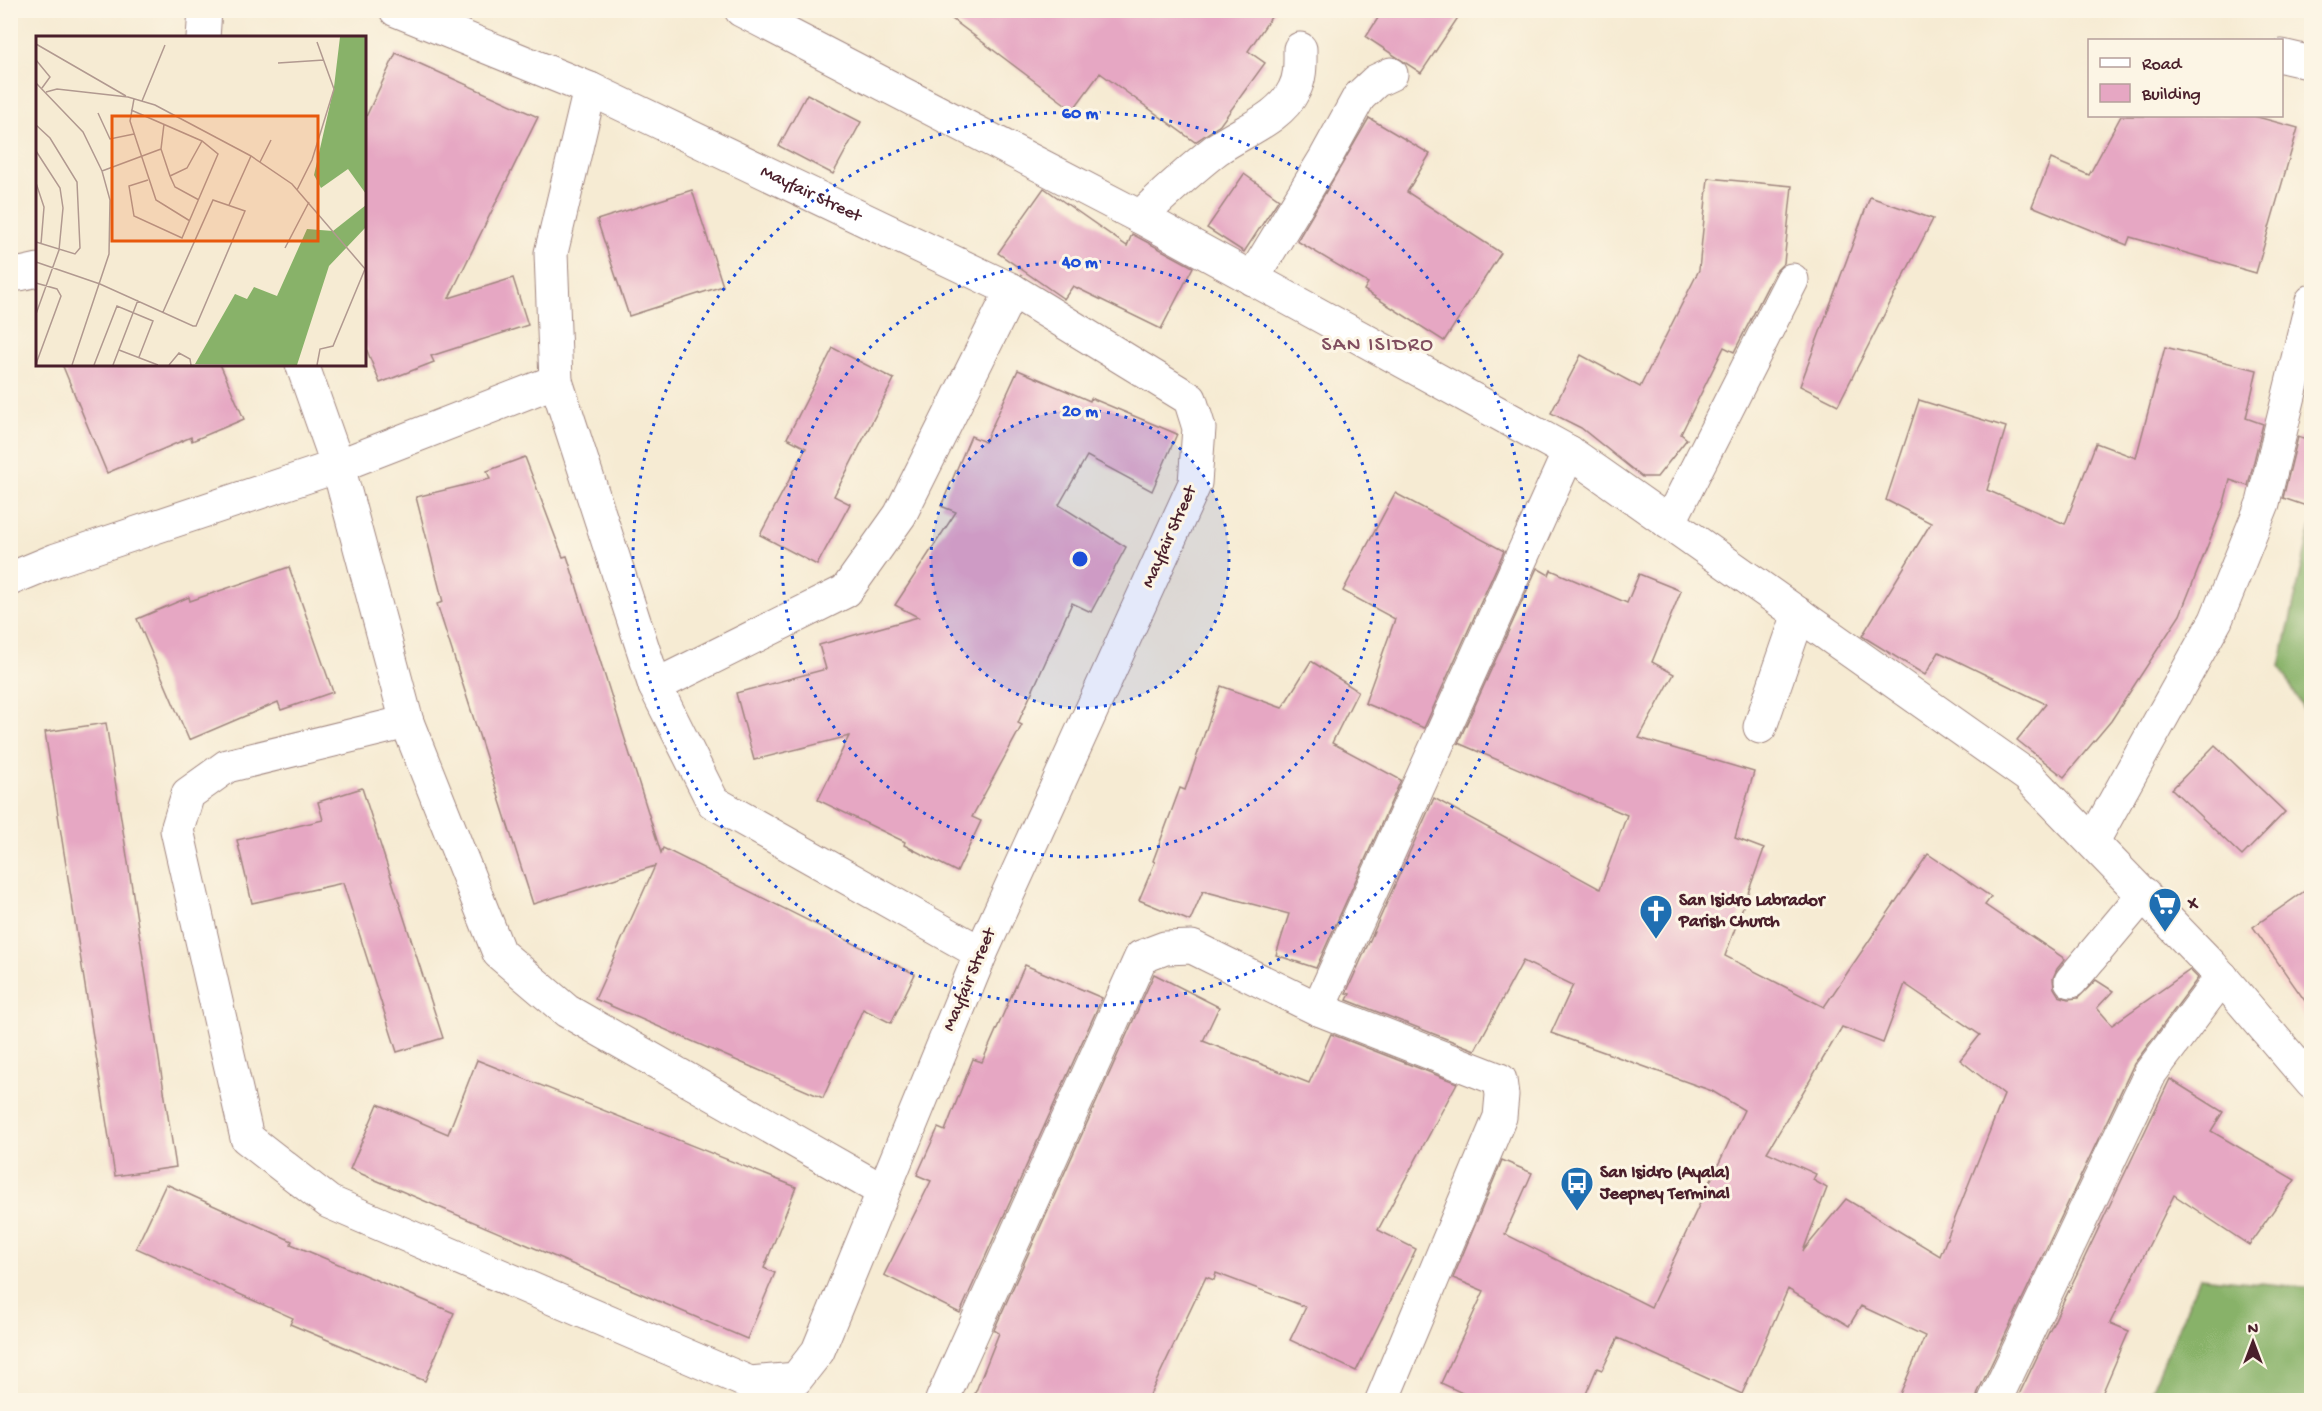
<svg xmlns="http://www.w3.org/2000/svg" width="2322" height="1411" viewBox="0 0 2322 1411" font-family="'Gochi Hand',sans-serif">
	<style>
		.built { fill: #f7d0cc }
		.forest { fill: #88b269; stroke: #69684a; stroke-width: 1.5 }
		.building { fill: #e6a7c3; fill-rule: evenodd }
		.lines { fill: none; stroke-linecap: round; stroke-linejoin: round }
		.minor-casing { stroke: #a0857f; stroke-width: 35 }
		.minor { stroke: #fff; stroke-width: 33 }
		.ring { fill: none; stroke: #1d4ed8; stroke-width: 3; stroke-dasharray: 3 6 }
		.labels { text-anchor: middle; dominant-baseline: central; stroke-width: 6; stroke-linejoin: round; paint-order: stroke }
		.street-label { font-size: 18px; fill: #4a1f2b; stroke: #fcf5e5 }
		.poi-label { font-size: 18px; font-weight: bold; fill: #4a1f2b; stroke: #fcf5e5; text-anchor: start }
		.quarter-label { font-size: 21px; letter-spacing: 1.5px; fill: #814f60; stroke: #fcf5e5 }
		.inset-road { fill: none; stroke: #b19990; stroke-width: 1.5 }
		.view { fill: #e8590c; fill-opacity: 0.15; stroke: #e8590c; stroke-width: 3 }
		.inset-edge { fill: none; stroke: #4a1f2b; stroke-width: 3 }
		.centre { fill: #1d4ed8; stroke: #fcf5e5; stroke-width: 3 }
		.ring-label { font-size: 18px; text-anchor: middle; font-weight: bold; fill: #1d4ed8; stroke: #fcf5e5; stroke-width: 6; stroke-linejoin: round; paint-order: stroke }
	</style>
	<rect width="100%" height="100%" fill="#fcf5e5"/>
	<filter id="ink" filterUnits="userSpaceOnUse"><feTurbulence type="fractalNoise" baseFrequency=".0167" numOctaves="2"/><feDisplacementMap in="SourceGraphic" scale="12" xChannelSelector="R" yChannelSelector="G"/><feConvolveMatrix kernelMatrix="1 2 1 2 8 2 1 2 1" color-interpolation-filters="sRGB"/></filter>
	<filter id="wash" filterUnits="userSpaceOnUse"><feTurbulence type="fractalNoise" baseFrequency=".008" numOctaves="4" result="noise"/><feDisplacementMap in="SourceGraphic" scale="24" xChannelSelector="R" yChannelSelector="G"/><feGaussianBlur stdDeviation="1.35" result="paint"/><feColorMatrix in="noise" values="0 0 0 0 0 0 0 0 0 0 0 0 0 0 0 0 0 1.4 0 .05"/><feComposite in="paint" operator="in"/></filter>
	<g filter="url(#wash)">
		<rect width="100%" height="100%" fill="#f6ebd3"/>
		<polygon class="built" points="2311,889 2311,1027 2245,936"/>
		<g class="forest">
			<polygon points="2311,526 2312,724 2311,724 2280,666"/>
			<polygon points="2200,1277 2311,1288 2311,1400 2147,1400"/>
		</g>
		<g id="blocks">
			<g class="building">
				<polygon points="940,10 1276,10 1248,51 1265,63 1220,125 1195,142 1100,73 1073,110"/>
				<polygon points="1383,10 1463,10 1421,73 1366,37"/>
				<polygon points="396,53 538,117 449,298 513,278 528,325 431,356 434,362 380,383 364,343 364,121"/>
				<polygon points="807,94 861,122 833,174 779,146"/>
				<polygon points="2121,116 2254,116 2298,128 2256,273 2130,237 2127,245 2032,206 2051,159 2089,175"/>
				<polygon points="1369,118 1430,154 1407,192 1501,253 1444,341 1364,290 1368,283 1297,241"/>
				<polygon points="1244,174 1279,199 1244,252 1207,228"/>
				<polygon points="1708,178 1792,186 1784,263 1775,272 1734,352 1724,347 1681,434 1687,439 1657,477 1642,477 1581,428 1551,413 1581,355 1640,387 1699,270"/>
				<polygon points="1044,188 1127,246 1132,234 1193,267 1161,329 1073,286 1064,299 998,253"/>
				<polygon points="692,190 723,286 629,316 597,220"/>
				<polygon points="1870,197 1933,219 1838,405 1800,386"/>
				<polygon points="2165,347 2257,370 2246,418 2263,424 2248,486 2230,480 2223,507 2180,615 2111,721 2064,777 2017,740 2046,704 1939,652 1925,675 1862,636 1931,523 1886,500 1919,400 2006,427 1987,490 2065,524 2096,443 2136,458"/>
				<polygon points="833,348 894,379 834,496 850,504 817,565 760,535 806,448 787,438"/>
				<polygon points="62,364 220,364 244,419 192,441 191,437 107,473"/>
				<polygon points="1018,370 1090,401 1091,398 1177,434 1152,491 1087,456 1059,505 1126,547 1091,612 1072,603 1018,723 1022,725 972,817 981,821 957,872 904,845 905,842 818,800 849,736 754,760 736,693 826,669 819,645 918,617 895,605 956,512 941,506 971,436 985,442"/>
				<polygon points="2298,437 2312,442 2312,508 2283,498"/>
				<polygon points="525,457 563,557 567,556 661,853 663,848 915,974 891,1023 863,1009 823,1098 595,999 655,866 533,904 437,604 443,602 416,497 490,479 487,471"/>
				<polygon points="1395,493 1504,551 1424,728 1365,703 1395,619 1343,591"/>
				<polygon points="289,567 333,692 281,710 278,702 189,740 137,619 189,597 190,601"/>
				<path d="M1537 568 1549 575 1551 570 1627 603 1639 574 1681 591 1652 662 1674 674 1639 738 1754 772 1735 838 1764 849 1725 956 1824 1007 1928 854 1991 897 1985 905 2065 959 2057 969 2053 978 2054 988 2059 996 2068 999 2078 998 2096 980 2113 991 2097 1008 2112 1025 2190 970 2198 978 2134 1064 1978 1392 1976 1401H1897L1925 1336 1861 1306 1849 1326 1788 1289 1742 1394 1618 1338 1602 1370 1597 1368 1583 1401H1479L1441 1383 1484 1291 1453 1278 1502 1160 1532 1173 1505 1234 1651 1307 1744 1110 1712 1091 1551 1033 1573 985 1523 961 1475 1050 1347 1000 1350 994 1346 993 1347 991 1434 798 1600 889 1627 815 1458 743ZM1905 984 1980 1035 1960 1060 2004 1095 1940 1256 1846 1199 1803 1251 1827 1188 1813 1180 1816 1174 1767 1152 1842 1027 1883 1043Z"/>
				<polygon points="1311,661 1358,691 1332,743 1401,780 1316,968 1276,955 1289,914 1203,891 1190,921 1139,900 1155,862 1153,861 1180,788 1185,790 1221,686 1282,708"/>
				<polygon points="106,723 176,1167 115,1176 45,732"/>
				<polygon points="2215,745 2285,812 2242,856 2172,789"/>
				<polygon points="362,788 443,1038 397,1052 343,883 252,903 237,840 323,820 318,802"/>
				<polygon points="2312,886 2312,1011 2253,927"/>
				<polygon points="1025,965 1102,998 960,1313 884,1275 931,1181 917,1175 938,1128 945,1131 973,1059 982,1062"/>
				<polygon points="1154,974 1219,1007 1203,1041 1309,1083 1331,1034 1457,1083 1378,1230 1416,1249 1356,1371 1290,1340 1306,1307 1216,1273 1214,1280 1206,1277 1147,1401 972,1401 999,1333 994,1330"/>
				<polygon points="477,1060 796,1187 764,1268 775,1273 747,1339 350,1169 378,1104 448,1134"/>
				<polygon points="2170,1079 2223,1112 2211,1131 2295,1180 2249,1245 2174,1195 2110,1323 2129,1331 2099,1401 2016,1401"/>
				<polygon points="166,1184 292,1241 291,1244 454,1313 425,1381 290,1324 293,1318 136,1248"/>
			</g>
		</g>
	</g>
	<g filter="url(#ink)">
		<use href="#blocks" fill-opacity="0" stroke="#a0857f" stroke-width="1.5"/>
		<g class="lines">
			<g class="minor-casing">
				<g id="minor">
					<path id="s1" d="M396 10 590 89 1012 290 1190 399 1199 428 1195 483 981 953 818 1351 796 1379 750 1383 329 1202 247 1138 177 830 188 794 227 766 407 722"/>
					<polyline points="741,10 1140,217 1569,452 2028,776 2212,966 2312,1083"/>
					<polyline points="203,38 205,10"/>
					<polyline points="2282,56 2312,63"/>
					<polyline points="590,89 551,253 556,381 655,686 713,802 981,953"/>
					<path d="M1140 217C1165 193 1190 170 1217 149 1242 131 1280 119 1294 90 1301 77 1300 63 1300 49"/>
					<polyline points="10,272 20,274 38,270"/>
					<polyline points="1252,279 1326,157 1359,97 1376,81 1391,74"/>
					<polyline points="302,364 338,466 407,722 499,953 567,1011 883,1191"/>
					<polyline points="1669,523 1792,280"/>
					<polyline points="10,579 56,560 338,466 556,381"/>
					<polyline points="655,686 846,591 900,515 1012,290"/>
					<polyline points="1760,727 1799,614"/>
					<polyline points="2093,841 2216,620 2263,503 2312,301"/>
					<polyline points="2071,981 2144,894"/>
					<polyline points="1318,1009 1569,452"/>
					<polyline points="942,1400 1141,957 1165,948 1192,947 1318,1009 1500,1080 1502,1095 1500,1117 1382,1400"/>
					<polyline points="1995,1400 2151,1072 2222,977"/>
				</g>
			</g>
			<use href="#minor" class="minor"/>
		</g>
	</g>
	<circle cx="1080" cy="559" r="149" fill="#1d4ed8" fill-opacity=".12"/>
	<g class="ring">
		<circle cx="1080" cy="559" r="149"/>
		<circle cx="1080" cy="559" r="298"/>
		<circle cx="1080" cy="559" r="447"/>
	</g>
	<defs>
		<g id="supermarket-pin" transform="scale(1.725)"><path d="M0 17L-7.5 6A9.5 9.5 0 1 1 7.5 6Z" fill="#1f6fb2" stroke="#fcf5e5"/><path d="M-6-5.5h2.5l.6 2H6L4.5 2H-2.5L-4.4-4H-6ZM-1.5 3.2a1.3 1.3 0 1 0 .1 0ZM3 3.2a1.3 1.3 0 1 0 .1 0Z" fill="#fff"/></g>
		<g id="church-pin" transform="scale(1.725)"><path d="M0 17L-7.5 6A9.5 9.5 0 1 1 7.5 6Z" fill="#1f6fb2" stroke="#fcf5e5"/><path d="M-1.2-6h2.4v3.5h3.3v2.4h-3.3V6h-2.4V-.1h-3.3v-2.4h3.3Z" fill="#fff"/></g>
		<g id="bus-pin" transform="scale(1.725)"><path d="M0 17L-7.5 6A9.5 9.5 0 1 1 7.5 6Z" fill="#1f6fb2" stroke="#fcf5e5"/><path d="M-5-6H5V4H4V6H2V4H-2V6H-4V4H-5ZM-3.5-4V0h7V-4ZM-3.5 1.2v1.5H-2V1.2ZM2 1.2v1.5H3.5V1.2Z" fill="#fff"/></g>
	</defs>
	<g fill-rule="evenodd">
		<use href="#supermarket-pin" x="2165" y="904"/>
		<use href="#church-pin" x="1656" y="911"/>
		<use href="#bus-pin" x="1577" y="1183"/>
	</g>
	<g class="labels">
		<g class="street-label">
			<text stroke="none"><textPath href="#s1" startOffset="454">Mayfair Street</textPath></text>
			<text transform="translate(1170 537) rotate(-66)">Mayfair Street</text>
			<text transform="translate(970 980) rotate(-67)">Mayfair Street</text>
		</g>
		<g class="poi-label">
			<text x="1679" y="901">San Isidro Labrador<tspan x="1679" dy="21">Parish Church</tspan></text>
			<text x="2188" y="904">X</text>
			<text x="1600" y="1173">San Isidro (Ayala)<tspan x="1600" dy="21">Jeepney Terminal</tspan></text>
		</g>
		<g class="quarter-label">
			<text x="1378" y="346">SAN ISIDRO</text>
		</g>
	</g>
	<g transform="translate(36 36)">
		<rect width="330" height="330" fill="#f6ebd3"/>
		<path d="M304 1H330V158L312 133 285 152 278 139 298 51ZM330 169V191L293 230 261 329 159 328 199 258 211 263 218 251 241 260 271 193 297 195Z" fill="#88b269"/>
		<path class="inset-road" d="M0 8 90 60M0 24 14 41 6 52M242 27 288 24M0 47 47 96 66 135 74 164 73 218 36 329M10 56 21 53 92 61 119 69 215 120 256 148 330 234M98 63 94 85 120 164 154 185M106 65 129 9M95 74 166 105 182 118 146 202 98 180 93 150 112 144M62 77 74 103 98 98M128 88 125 113 134 140 139 151 163 164M0 89 14 102 41 146 44 212 39 218 0 206M0 115 24 152 27 172 23 214 0 278M224 126 235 104M66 135 125 113M134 140 151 132 166 105M0 147 8 171 5 208M261 154 276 124 298 53 281 6M193 169 215 120M249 212 273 166M0 226 64 248 157 290H160L209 175 177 164 127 276M0 247 21 253 25 260 0 328M83 314 122 329M58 329 81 270 117 285 103 321M77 329 102 264M133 329 143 317 154 323 155 329M281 329 284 313 297 310 329 233"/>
		<path class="view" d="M76 80H282V205H76Z"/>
		<rect width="330" height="330" class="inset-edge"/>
	</g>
	<circle cx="1080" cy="559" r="9" class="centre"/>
	<g class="ring-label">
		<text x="1080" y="118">60 m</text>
		<text x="1080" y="267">40 m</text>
		<text x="1080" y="416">20 m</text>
	</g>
	<rect width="2322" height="1411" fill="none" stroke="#fcf5e5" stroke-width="36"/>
	<rect x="2088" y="39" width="195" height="78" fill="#fcf5e5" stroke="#b59f9b" stroke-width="1.5"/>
	<rect x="2100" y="58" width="30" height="9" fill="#ffffff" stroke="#b59f9b" stroke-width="1.5"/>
	<text x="2142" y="69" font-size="18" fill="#4a1f2b">Road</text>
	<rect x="2100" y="84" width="30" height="18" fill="#e6a7c3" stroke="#b59f9b" stroke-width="1.5"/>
	<text x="2142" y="99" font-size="18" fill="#4a1f2b">Building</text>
	<g transform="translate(2253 1342)" stroke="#fcf5e5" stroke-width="4.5" paint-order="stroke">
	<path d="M0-4.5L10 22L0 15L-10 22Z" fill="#4a1f2b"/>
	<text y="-9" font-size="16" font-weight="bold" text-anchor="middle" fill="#4a1f2b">N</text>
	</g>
</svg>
